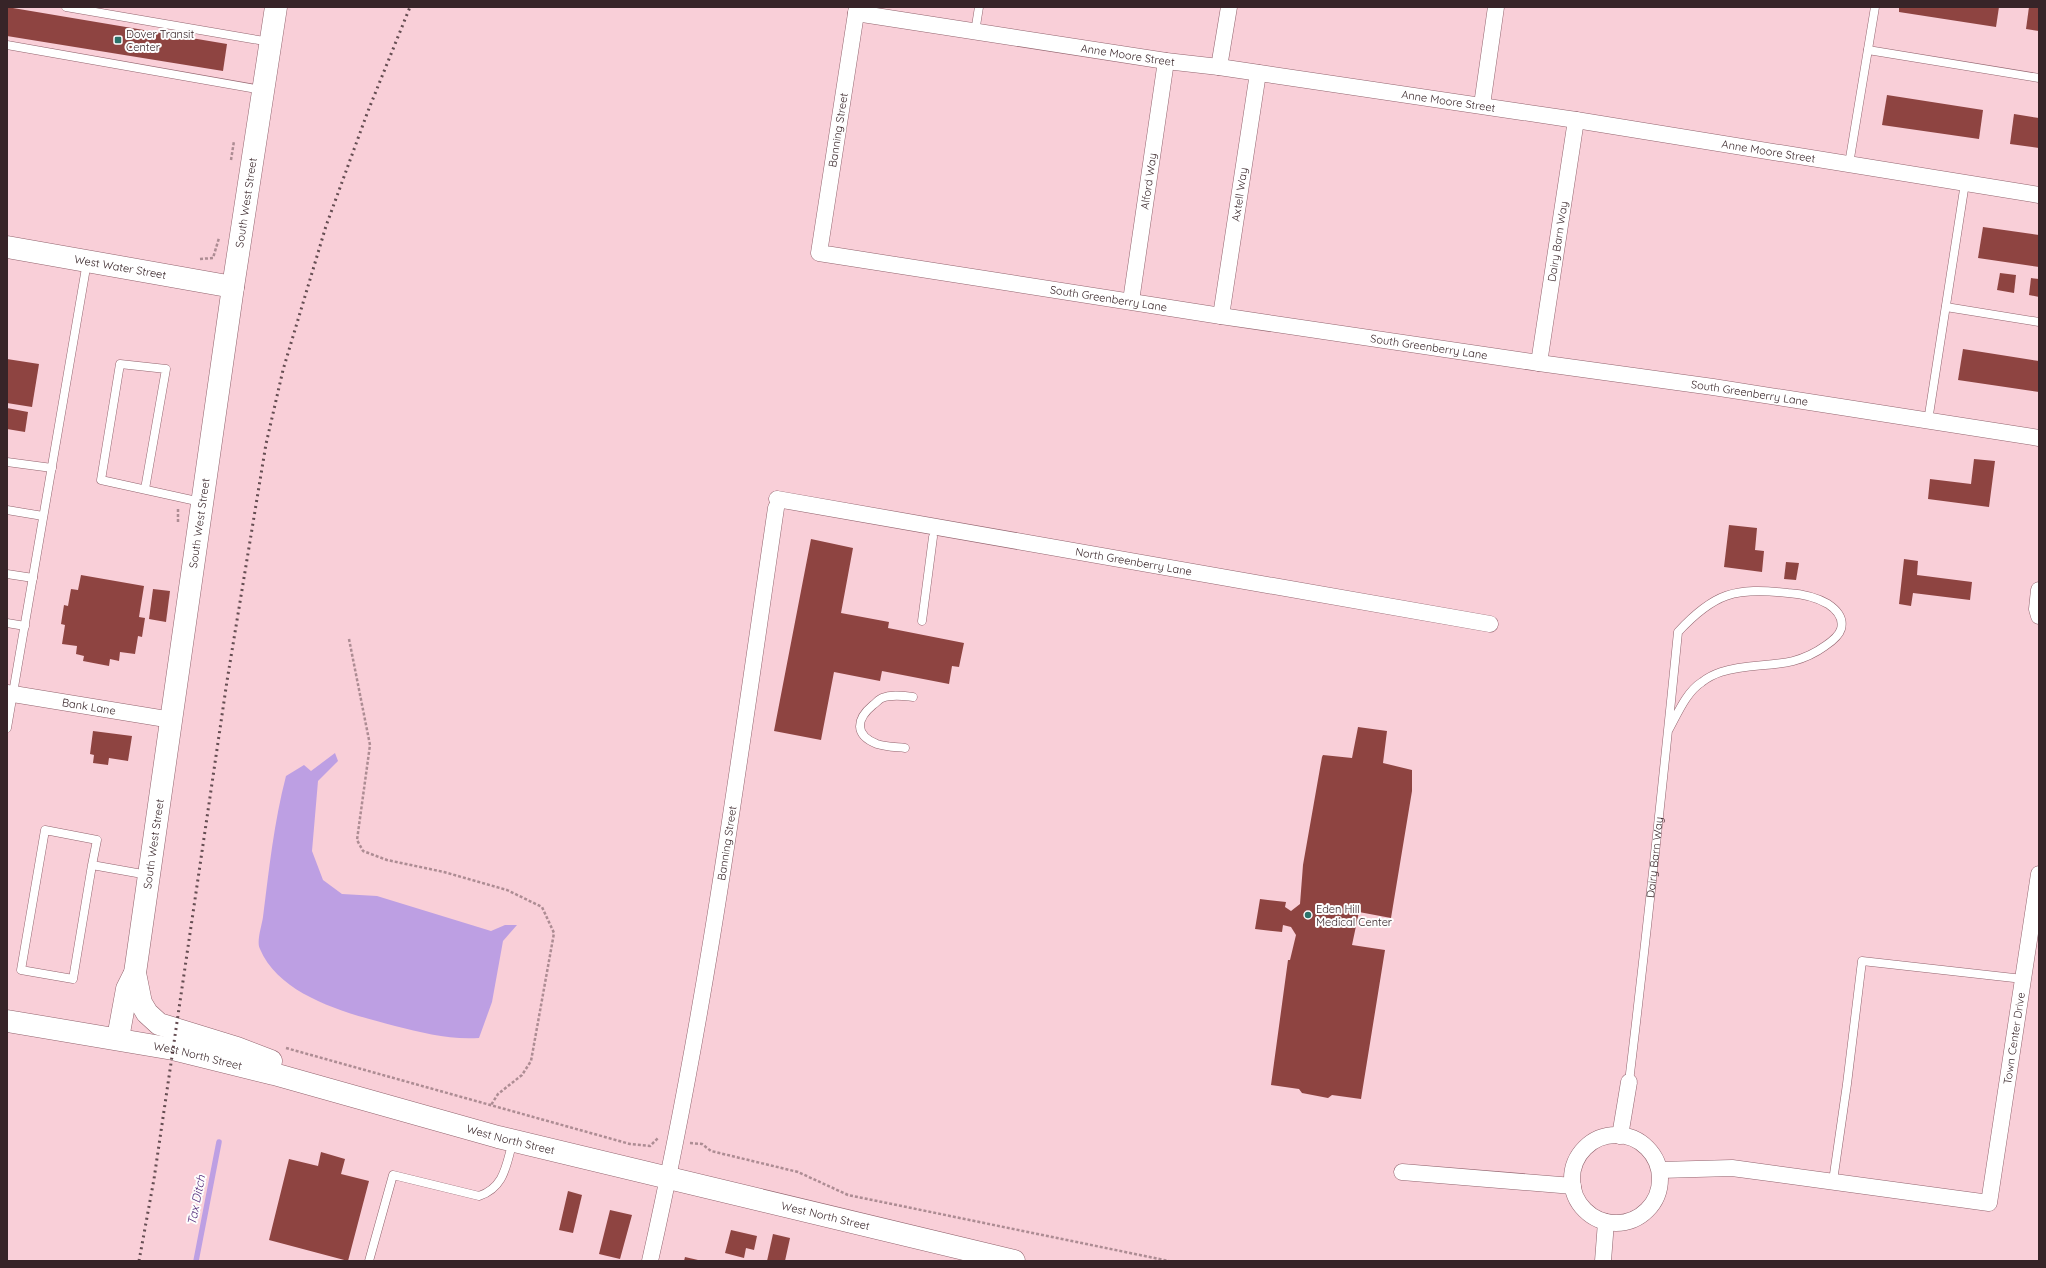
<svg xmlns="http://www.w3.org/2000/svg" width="2046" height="1268" viewBox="0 0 2046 1268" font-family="Quicksand,sans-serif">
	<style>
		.water { fill: #bd9fe3 }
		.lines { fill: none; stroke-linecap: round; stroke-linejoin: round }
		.stream { stroke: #bd9fe3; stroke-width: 5.5 }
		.building { fill: #8e4441 }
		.lane-casing { stroke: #92646e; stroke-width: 9 }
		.street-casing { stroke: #92646e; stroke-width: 17 }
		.secondary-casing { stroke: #92646e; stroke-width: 23 }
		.path { stroke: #ad8c93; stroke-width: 2.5; stroke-dasharray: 3 2; stroke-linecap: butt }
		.lane { stroke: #fff; stroke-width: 8 }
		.street { stroke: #fff; stroke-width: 16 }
		.secondary { stroke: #fff; stroke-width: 22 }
		.rail { stroke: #654d52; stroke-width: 3; stroke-dasharray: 2 4; stroke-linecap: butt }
		.poi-dot { fill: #2c736a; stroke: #fdfdfd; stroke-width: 1.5 }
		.labels { text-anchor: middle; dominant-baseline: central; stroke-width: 4; stroke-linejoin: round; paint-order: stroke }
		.poi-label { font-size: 11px; fill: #372428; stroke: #fdfdfd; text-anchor: start }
		.street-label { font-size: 11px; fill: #372428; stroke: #fdfdfd }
		.water-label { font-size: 12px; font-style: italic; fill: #512878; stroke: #fdfdfd }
	</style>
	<rect width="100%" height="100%" fill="#f9cfd8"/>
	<path class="water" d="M335 753 338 761 318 781 312 851 323 880 342 894 377 896 491 931 505 925H517L503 941 492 1002 479 1038C450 1040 423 1033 395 1026 350 1014 280 997 260 949 256 942 262 925 263 917 269 869 274 822 286 776L304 765 311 771Z"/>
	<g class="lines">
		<polyline class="stream" points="196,1261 219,1142"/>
	</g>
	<g class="building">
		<polygon points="7,7 227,44 223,71 7,36"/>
		<polygon points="1899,7 1999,7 1996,27 1899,12"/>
		<polygon points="2029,7 2039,7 2039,31 2026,29"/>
		<polygon points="1887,95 1983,110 1979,139 1882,125"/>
		<polygon points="2014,114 2039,118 2039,148 2010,144"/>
		<polygon points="1983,227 2039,235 2039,267 1978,258"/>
		<polygon points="2000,273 2016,275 2014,293 1997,290"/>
		<polygon points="2031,278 2039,279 2039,297 2029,295"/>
		<polygon points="1963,349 2039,361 2039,392 1958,380"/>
		<polygon points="7,359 39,364 32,407 7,403"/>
		<polygon points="7,408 28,412 25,432 7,429"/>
		<polygon points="1974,459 1995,461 1989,507 1928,499 1930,479 1971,484"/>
		<polygon points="1729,525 1757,528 1755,550 1764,551 1762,572 1724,567"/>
		<polygon points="811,539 853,548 841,613 889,622 888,628 964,643 959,667 952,666 949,684 882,671 880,681 834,672 821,740 774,731"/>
		<polygon points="1904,559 1918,561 1917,575 1972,582 1970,600 1913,593 1911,606 1899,604"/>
		<polygon points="1786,562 1799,563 1796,580 1784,579"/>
		<polygon points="81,575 144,586 139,617 145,618 142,637 138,636 135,654 120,652 119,661 110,659 109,666 83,661 84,656 76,654 77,646 62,644 65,625 61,624 64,605 68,606 71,589 78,590"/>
		<polygon points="153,589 170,591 166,622 149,619"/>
		<polygon points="1358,727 1387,731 1383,763 1412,770 1412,791 1391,918 1359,912 1352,945 1385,950 1361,1099 1332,1095 1328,1098 1302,1093 1299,1089 1271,1085 1288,960 1290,960 1296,935 1291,927 1283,925 1282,932 1255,929 1260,899 1286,902 1285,907 1291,911 1300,904 1303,865 1322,757 1323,755 1352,758"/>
		<polygon points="93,731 132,736 128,761 109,758 108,765 93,763 94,755 90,754"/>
		<polygon points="321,1152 345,1159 341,1174 369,1181 348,1261 269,1240 289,1159 318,1166"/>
		<polygon points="568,1191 582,1195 573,1233 559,1230"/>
		<polygon points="610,1210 632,1215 620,1259 599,1254"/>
		<polygon points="731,1230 757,1236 754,1250 746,1248 744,1258 725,1253"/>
		<polygon points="773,1234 790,1238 785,1261 767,1261"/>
		<polygon points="685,1257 698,1260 698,1261 684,1261"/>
	</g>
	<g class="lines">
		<g class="lane-casing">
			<g id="lane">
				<polyline points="66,7 270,42"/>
				<polyline points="975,32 979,7"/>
				<polyline points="7,45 262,90"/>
				<polyline points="1868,50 2039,78"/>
				<polyline points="1849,164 1875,7"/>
				<polyline points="1946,307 2039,322"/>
				<polyline points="1928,421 1965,183"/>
				<polyline points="7,462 52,468"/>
				<polyline points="145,489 166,369 120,364 101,480 201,502"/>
				<polyline points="7,510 43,516"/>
				<polyline points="7,574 33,578"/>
				<polyline points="922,621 933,537"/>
				<polyline points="7,623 25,626"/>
				<polyline points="7,728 87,262"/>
				<path d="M905 748C896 747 886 747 877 744 854 735 856 719 873 705 876 703 879 699 882 698 892 694 903 696 913 697"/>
				<polyline points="92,865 97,840 45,830 21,970 73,979 92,865 148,875"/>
				<path id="s1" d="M1629 1082C1647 932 1663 782 1678 632 1714 593 1735 587 1788 593 1803 594 1816 597 1828 604 1837 610 1844 618 1841 629 1839 636 1831 642 1825 646 1789 672 1758 660 1721 672 1715 674 1707 678 1702 682 1686 692 1677 715 1668 731"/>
				<polyline points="1833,1181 1847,1084 1862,961 2023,979"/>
				<path d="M369 1261 393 1175 479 1196C505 1187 506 1165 513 1141"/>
			</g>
		</g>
		<g class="street-casing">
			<g id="street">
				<path id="s2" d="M857 7 819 253 1221 316 1539 363 1713 387 2039 438"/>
				<path id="s3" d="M856 13 1166 61 1219 67 1576 120 2039 195"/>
				<polyline points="1219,67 1229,7"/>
				<polyline points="1482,105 1496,7"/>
				<path id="s4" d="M1131 301 1166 61"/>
				<path id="s5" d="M1221 316 1258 73"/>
				<path id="s6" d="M1539 363 1576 120"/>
				<path id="s7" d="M777 499 1490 624"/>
				<polyline points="2039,590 2037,609 2039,616"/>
				<path id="s8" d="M7 693 172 720"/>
				<circle cx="1616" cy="1179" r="44"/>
				<polyline points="1620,1136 1629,1082"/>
				<path id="s9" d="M1660 1170 1732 1168 1989 1203 2039 874"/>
				<polyline points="1402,1172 1573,1186"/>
				<path id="s10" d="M650 1261C706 1013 739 760 776 508"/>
				<polyline points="1603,1261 1606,1222"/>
			</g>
		</g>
		<g class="secondary-casing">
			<g id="secondary">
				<path id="s11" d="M7 247 233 287"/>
				<polyline points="135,973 141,1003 147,1013 159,1024 237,1048 271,1061"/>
				<path id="s12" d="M7 1021 173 1049 274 1074 498 1137 1014 1261"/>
				<path id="s13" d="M118 1038 127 989 135 973 233 287 276 7"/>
			</g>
		</g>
		<g class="path">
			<polyline points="231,160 234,141"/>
			<polyline points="200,259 213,258 219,238"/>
			<polyline points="178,522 178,509"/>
			<polyline points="349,639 370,745 357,840 363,851 387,860 444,872 507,890 542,907 554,933 531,1061 522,1075 498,1094 491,1105"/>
			<polyline points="286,1048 630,1144 650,1146 658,1138"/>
			<polyline points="690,1143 702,1144 711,1151 798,1172 848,1195 1169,1261"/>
		</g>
		<use href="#lane" class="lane"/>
		<use href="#street" class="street"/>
		<use href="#secondary" class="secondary"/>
		<polyline class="rail" points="139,1261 154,1179 227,681 266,444 283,370 326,226 368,111 410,7"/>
	</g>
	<g class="poi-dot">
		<rect x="114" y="36" width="8" height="8" rx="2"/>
		<circle cx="1308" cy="915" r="4"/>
	</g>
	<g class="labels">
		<g class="poi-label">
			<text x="126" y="34">Dover Transit<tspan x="126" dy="13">Center</tspan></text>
			<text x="1316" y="909">Eden Hill<tspan x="1316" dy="13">Medical Center</tspan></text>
		</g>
		<g class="street-label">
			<text stroke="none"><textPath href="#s3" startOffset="275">Anne Moore Street</textPath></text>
			<text stroke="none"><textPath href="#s3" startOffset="599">Anne Moore Street</textPath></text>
			<text transform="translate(838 130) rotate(-81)">Banning Street</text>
			<text stroke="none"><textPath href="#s3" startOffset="923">Anne Moore Street</textPath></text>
			<text stroke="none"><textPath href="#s4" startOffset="121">Alford Way</textPath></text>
			<text stroke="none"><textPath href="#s5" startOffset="123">Axtell Way</textPath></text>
			<text stroke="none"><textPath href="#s13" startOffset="846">South West Street</textPath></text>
			<text stroke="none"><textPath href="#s6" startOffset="123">Dairy Barn Way</textPath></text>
			<text stroke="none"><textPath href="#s11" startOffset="115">West Water Street</textPath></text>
			<text stroke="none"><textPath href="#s2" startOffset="542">South Greenberry Lane</textPath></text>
			<text stroke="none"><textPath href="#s2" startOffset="866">South Greenberry Lane</textPath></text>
			<text stroke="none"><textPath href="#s2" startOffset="1190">South Greenberry Lane</textPath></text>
			<text stroke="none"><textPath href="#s13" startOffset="522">South West Street</textPath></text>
			<text stroke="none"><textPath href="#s7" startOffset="362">North Greenberry Lane</textPath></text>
			<text stroke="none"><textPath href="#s8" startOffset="83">Bank Lane</textPath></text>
			<text stroke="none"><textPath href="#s10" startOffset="425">Banning Street</textPath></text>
			<text stroke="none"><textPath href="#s13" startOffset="198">South West Street</textPath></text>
			<text stroke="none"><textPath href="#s1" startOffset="226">Dairy Barn Way</textPath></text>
			<text stroke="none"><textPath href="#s9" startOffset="498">Town Center Drive</textPath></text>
			<text stroke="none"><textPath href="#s12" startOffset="194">West North Street</textPath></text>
			<text stroke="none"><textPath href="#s12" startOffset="518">West North Street</textPath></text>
			<text stroke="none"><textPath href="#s12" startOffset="842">West North Street</textPath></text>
		</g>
		<g class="water-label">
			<text transform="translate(196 1200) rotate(-79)">Tax Ditch</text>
		</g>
	</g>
	<rect width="2046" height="1268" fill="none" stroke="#372428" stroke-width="16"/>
</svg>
